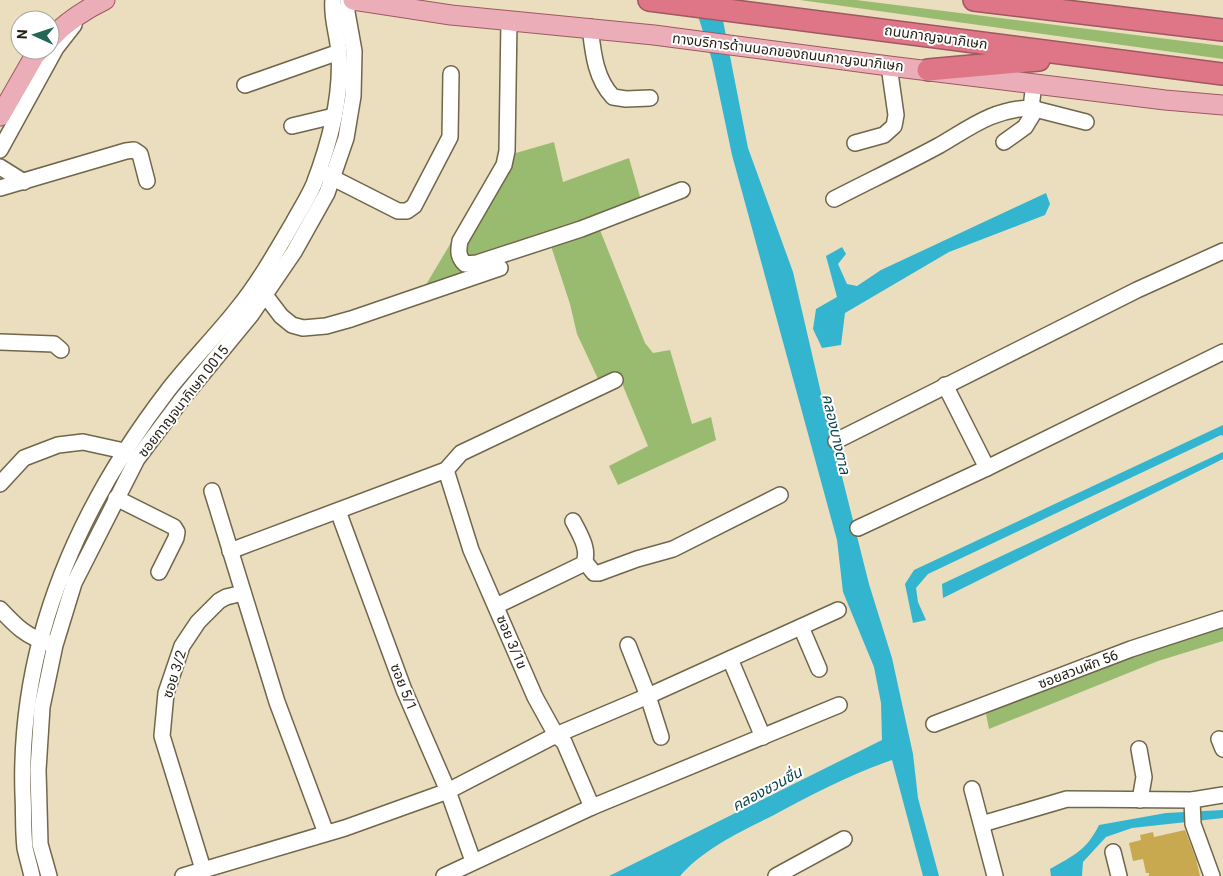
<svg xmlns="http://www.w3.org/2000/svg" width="1223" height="876" viewBox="0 0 1223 876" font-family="Roboto,'Noto Sans Thai',sans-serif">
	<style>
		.green { fill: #99bb70 }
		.water { fill: #33b5d0 }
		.building { fill: #c9a950 }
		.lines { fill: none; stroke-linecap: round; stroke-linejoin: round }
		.minor-casing { stroke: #70664a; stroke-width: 18 }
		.major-casing { stroke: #9e5860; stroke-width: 21 }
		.highway-casing { stroke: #9e5860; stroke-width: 24 }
		.minor { stroke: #fff; stroke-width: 15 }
		.major { stroke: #ebadb8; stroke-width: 19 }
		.highway { stroke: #de7688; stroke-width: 21 }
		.labels { text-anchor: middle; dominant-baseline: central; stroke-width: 4; stroke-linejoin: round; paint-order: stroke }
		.street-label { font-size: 14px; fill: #262116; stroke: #fff }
		.water-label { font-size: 15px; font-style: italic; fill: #0c444f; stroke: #fff }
	</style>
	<rect width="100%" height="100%" fill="#eadebf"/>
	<g class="green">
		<polygon points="800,0 856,0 1223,46 1223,59"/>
		<polygon points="554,142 563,182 629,158 641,200 594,215 645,343 653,353 670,350 692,424 711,417 716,440 618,485 609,466 648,446 618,374 599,381 577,334 570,304 550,243 424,288 502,157"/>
		<polygon points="1223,627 1223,641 1158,661 989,729 986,714 1135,652"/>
	</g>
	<g class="water">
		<path d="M693 0H719L748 148 793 272 821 393 869 584 892 658 913 754 918 798 939 876H923L892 760C851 774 811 795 772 816 741 831 702 850 680 876H609L882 740 881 703 874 667 843 592 837 540 732 155 712 60Z"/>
		<polygon points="1046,193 1050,204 1045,215 949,252 845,313 841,345 822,348 813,329 816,309 837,297 826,256 842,247 846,254 838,264 847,284 857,286 881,270"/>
		<polygon points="1223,425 1223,436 1221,435 928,574 916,588 918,602 926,620 913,623 905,584 914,570"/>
		<polygon points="1223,452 1223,459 943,598 942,584"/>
		<path d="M1223 810V818L1132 828 1106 837 1083 862 1082 876H1051L1050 869C1074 855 1086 851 1099 825L1166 813Z"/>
	</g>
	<polygon class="building" points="1185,830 1196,859 1200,876 1149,876 1149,873 1146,873 1143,859 1133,861 1129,843 1141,840 1140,835 1153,832 1154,837"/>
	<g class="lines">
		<g class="minor-casing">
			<g id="minor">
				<path d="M509 21 507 151 504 165 460 241C458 251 458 257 465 264L477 263 581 229 682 190"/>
				<path d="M590 27C593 52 595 78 613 97L626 99 650 98"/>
				<polyline points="245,85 339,52"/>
				<polyline points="1031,108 1086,122"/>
				<polyline points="292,126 334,116"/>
				<polyline points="1004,142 1025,127 1036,109"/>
				<polyline points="855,143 884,135 894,126 896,115 889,66"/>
				<polyline points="0,150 56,48 74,25"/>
				<polyline points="0,167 24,182"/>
				<polyline points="325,174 398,211 407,211 414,206 450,137 451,74"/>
				<polyline points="0,188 126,151 134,150 140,154 147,181"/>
				<path d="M834 199C869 181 905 164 940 145 971 127 993 109 1031 108L1034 83"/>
				<polyline points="265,295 281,316 292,325 303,328 326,326 351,319 500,268"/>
				<polyline points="0,342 54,344 61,350"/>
				<polyline points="945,385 987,468"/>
				<polyline points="836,441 1137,290 1223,251"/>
				<polyline points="446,470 471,550 535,697 556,735 564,742 592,807"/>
				<polyline points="0,484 24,458 58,445 83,442 124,451 132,456"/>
				<polyline points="212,491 277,702 326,833"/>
				<polyline points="116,498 174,527 177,532 176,538 159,572"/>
				<polyline points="338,511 404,690 448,791 473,861"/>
				<polyline points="858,528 987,468 1223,352"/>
				<polyline points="230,551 446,470 461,453 615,380"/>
				<polyline points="585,562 594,573 599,573 637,559 673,549 780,495"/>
				<path d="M496 606 583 564C591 551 579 533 573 521"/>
				<path d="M0 609C15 625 26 637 49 643"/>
				<polyline points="801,627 819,669"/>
				<polyline points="628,645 648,696 661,737"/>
				<polyline points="730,659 763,737"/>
				<polyline points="934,724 1131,649 1223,619"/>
				<polyline points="1219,739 1223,749"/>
				<polyline points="1139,749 1144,777 1140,800"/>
				<polyline points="972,789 995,876"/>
				<polyline points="1192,800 1193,824 1212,876"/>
				<polyline points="982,824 1067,799 1192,800 1223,795"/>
				<polyline points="1113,852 1119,876"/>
				<polyline points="203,869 162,736 166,693 182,646 198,622 219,601 226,597 243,593"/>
				<path d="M32 876C30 867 27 857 25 848 23 831 24 812 23 795 18 643 78 507 169 389 191 361 216 336 238 308 259 282 276 252 293 223 300 210 308 198 314 184 330 142 342 98 339 53 338 35 331 18 333 0"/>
				<polyline points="49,876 40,844 38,770 42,707 55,645 74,583 137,459 182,399 251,315 294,252 327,193 346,138 353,96 354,51 347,12 348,0"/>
				<polyline points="183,876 345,828 448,791 556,735 648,696 838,610"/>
				<polyline points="444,876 592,807 839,705"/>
				<polyline points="776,876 844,839"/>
			</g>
		</g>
		<g class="major-casing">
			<g id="major">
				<polyline points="353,0 451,15 654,35 889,66 1165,100 1223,105"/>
				<path d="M50 39C66 22 84 10 105 0"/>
				<polyline points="0,116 35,55 40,50"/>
			</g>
		</g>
		<g class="highway-casing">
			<g id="highway">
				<polyline points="649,0 1223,74"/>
				<polyline points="974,0 1223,30"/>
				<polyline points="928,70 1039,60"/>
			</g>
		</g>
		<use href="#minor" class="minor"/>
		<use href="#major" class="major"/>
		<use href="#highway" class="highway"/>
	</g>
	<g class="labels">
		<g class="street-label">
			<text transform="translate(936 37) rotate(8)">ถนนกาญจนาภิเษก</text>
			<text transform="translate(788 52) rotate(7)">ทางบริการด้านนอกของถนนกาญจนาภิเษก</text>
			<text transform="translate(183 401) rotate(-52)">ซอยกาญจนาภิเษก 0015</text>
			<text transform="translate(512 642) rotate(67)">ซอย 3/1ข</text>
			<text transform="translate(1078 669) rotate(-21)">ซอยสวนผัก 56</text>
			<text transform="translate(174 674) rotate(-73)">ซอย 3/2</text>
			<text transform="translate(404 687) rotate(68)">ซอย 5/1</text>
		</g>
		<g class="water-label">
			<text transform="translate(836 434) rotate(77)">คลองบางตาล</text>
			<text transform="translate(767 789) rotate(-28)">คลองชวนชื่น</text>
		</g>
	</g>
	<g transform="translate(35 35) rotate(273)"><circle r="24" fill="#ffffff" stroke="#a8a6a2"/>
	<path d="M0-4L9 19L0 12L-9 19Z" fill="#246656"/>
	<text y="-8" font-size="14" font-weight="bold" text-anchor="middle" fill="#262116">N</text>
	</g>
</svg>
